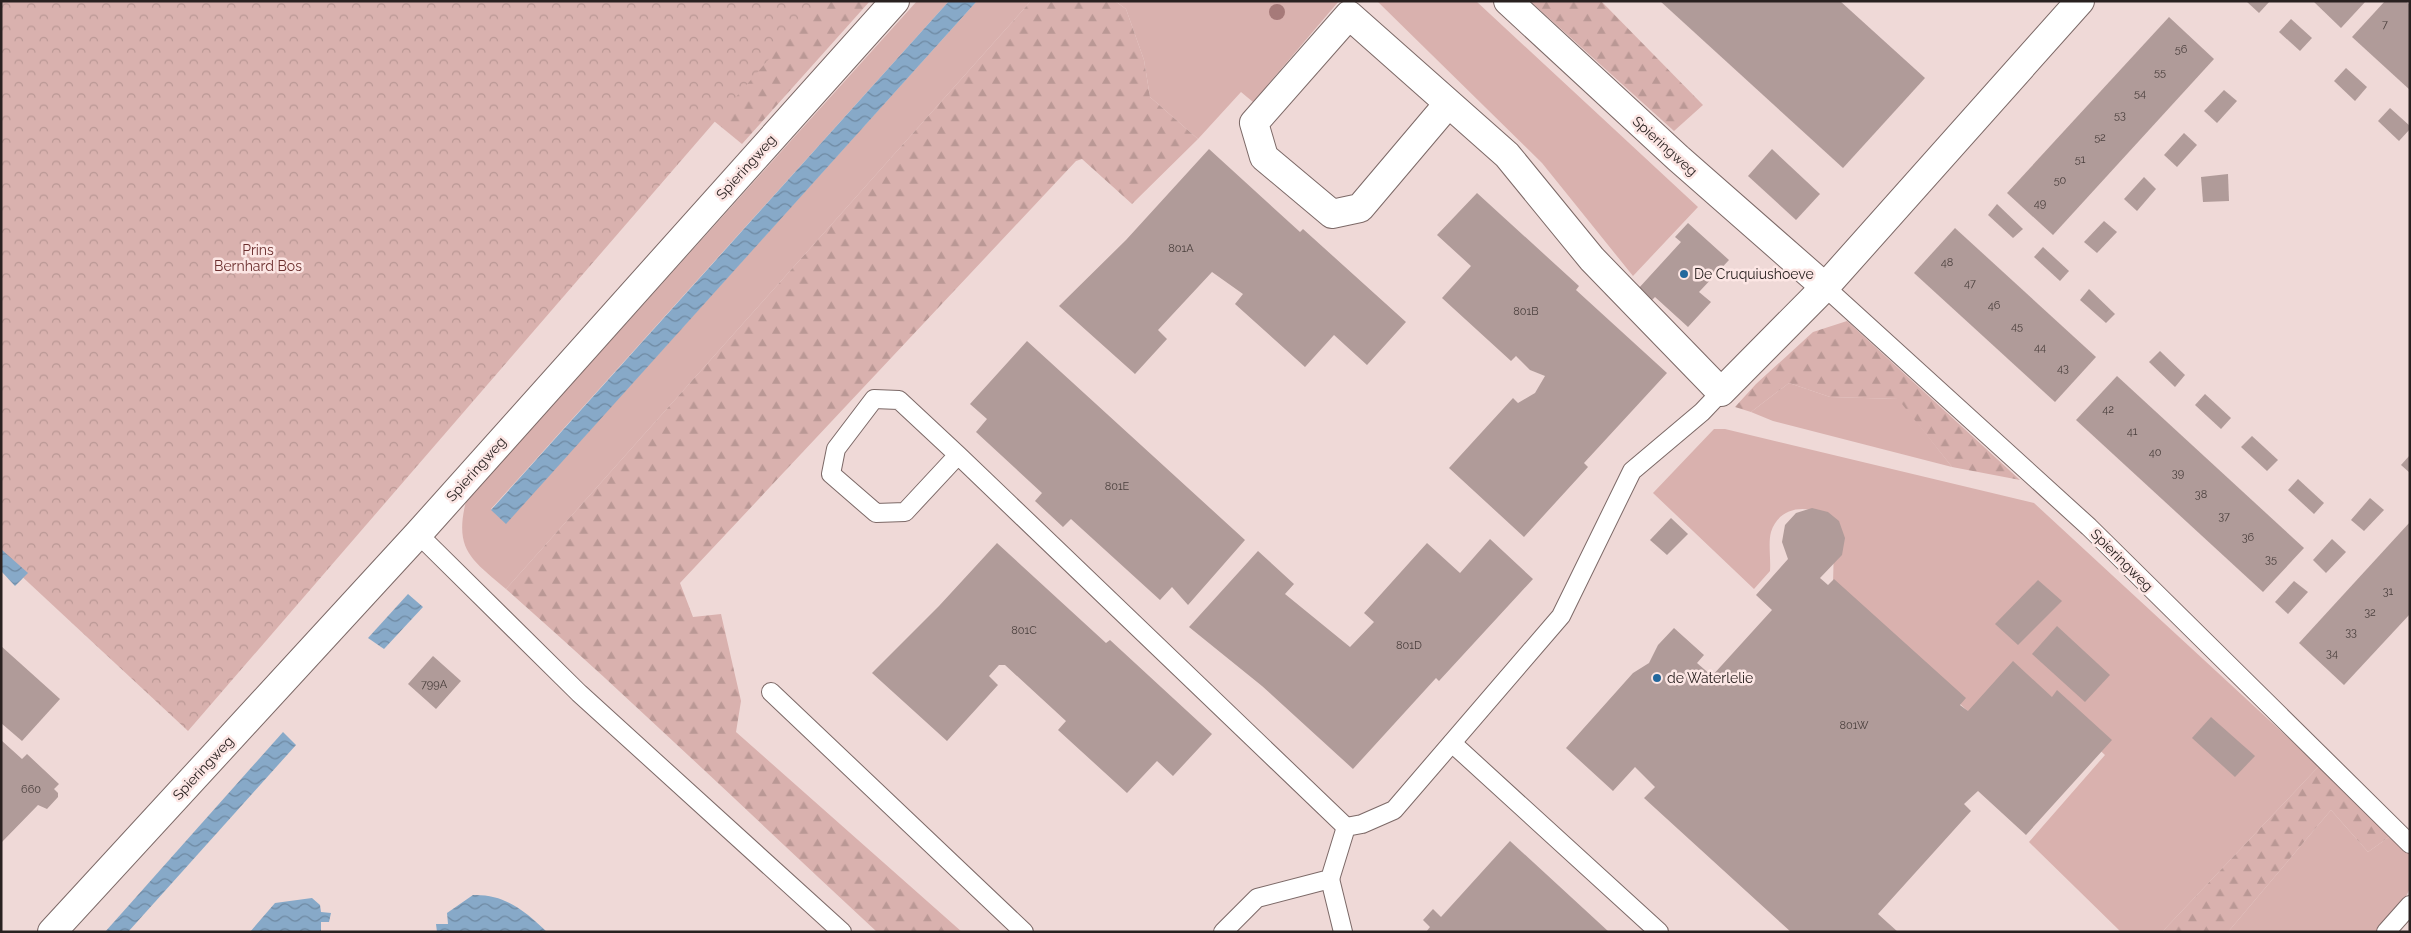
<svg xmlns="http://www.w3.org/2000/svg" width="2411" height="933" viewBox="0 0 2411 933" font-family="Raleway,sans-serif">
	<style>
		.grass { fill: #d9b1ae }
		.forest { fill: url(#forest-firs) }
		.park { fill: url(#park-crowns) }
		.water { fill: url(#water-waves) }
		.building { fill: #b09b99 }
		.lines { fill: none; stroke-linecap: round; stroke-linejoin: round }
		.service-casing { stroke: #7c6967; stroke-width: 20 }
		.minor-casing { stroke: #7c6967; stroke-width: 30 }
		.tertiary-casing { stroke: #7c6967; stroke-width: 30 }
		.service { stroke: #fff; stroke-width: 18 }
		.minor { stroke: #fff; stroke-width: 28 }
		.tertiary { stroke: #fff; stroke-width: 28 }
		.tree { fill: #a67a79 }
		.poi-dot { fill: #23689d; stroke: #fce6e4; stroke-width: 2 }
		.labels { text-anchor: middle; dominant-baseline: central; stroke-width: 5; stroke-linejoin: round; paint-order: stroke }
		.number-label { font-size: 11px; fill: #4b403e }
		.street-label { font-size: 14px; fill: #292120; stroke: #fce6e4 }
		.park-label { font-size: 14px; fill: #6a2d2c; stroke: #fce6e4 }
		.poi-label { font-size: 14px; fill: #292120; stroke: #fce6e4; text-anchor: start }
	</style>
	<defs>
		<pattern id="forest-firs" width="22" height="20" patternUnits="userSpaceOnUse" patternTransform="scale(1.25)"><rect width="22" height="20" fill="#d9b1ae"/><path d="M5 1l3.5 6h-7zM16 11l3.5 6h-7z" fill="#ba9895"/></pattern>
		<pattern id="park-crowns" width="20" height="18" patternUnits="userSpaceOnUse" patternTransform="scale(1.25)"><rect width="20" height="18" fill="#d9b1ae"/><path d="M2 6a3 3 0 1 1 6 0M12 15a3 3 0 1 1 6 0" fill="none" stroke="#ba9895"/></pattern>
		<pattern id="water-waves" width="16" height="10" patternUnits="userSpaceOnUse" patternTransform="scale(1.25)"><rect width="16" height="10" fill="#87a9c8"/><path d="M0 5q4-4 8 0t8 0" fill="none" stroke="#6e89a2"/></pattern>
	</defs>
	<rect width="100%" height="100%" fill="#efd9d7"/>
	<g class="grass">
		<path d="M917 1H949L491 509 506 523 977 1H1031L506 589C471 559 454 550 466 501Z"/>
		<polygon points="1115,1 1339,1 1253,102 1241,92 1198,139 1150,97 1144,60 1126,9"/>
		<polygon points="1377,1 1476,1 1698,207 1633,276 1542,163"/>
		<polygon points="1789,383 1830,397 1899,399 1952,467 1773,421 1751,412"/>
		<path d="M1714 429H1725L2034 503 2319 766 2162 932H2121L2029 842 2105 755 2042 697 1973 716 1833 585 1834 543 1819 512C1799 505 1778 510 1771 532 1768 543 1771 559 1770 571L1754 589 1653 493Z"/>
		<polygon points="2331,810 2368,852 2389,837 2410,852 2410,888 2404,901 2377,932 2228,932"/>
	</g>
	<g class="forest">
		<polygon points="574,1 870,1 742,144 571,4"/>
		<path d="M1031 1H1115L1126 9 1144 60 1150 97 1198 139 1132 204 1082 159 1076 161 680 583 693 617 721 614 741 701 736 732 962 932H877C753 817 632 700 506 589Z"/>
		<polygon points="1530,1 1601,1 1703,105 1674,131"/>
		<polygon points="1847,321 2020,480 1952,467 1898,399 1830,397 1789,383 1751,412 1735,407 1756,384 1813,332"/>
		<polygon points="2319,766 2344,787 2389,837 2368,852 2331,810 2228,932 2162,932"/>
	</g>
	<polygon class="park" points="1,1 819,1 188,731 1,557"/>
	<g class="water">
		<polygon points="949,1 977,1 506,524 491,510"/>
		<polygon points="1,549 28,573 15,586 1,571"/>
		<polygon points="408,594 423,607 384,649 368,638"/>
		<polygon points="283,732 296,745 128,932 105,932"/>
		<path d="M473 895C505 894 525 911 547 932H437L436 924H448L447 913Z"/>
		<polygon points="312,898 320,905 321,912 331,913 329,922 321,922 321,932 250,932 275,903"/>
	</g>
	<g class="building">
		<polygon points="1660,1 1840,1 1925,78 1843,168"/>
		<polygon points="2246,1 2270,1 2259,13"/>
		<polygon points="2313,1 2366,1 2341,28"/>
		<polygon points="2385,1 2406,1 2410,5 2410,90 2352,37"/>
		<polygon points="2169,17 2214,59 2053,235 2007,193"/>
		<polygon points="2291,19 2312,38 2300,51 2279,32"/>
		<polygon points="2346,68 2367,87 2355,101 2334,81"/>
		<polygon points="2224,90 2237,101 2217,123 2204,111"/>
		<polygon points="2390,108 2410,126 2410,129 2399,141 2378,121"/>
		<polygon points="2184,133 2197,145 2177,167 2164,155"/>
		<polygon points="1209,149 1300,232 1303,229 1406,322 1367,365 1334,335 1305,367 1235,304 1243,294 1212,272 1158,330 1167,339 1135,374 1059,306 1126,240"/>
		<polygon points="1772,149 1820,194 1796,220 1748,176"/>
		<polygon points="2228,174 2229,201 2203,202 2201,177"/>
		<polygon points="2144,177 2156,189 2137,211 2124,199"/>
		<polygon points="1477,193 1579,286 1576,290 1667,373 1584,463 1588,467 1524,537 1449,468 1513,398 1518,403 1535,393 1545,376 1530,370 1516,356 1511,361 1442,298 1471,266 1437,235"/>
		<polygon points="1997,204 2023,229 2013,238 1988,215"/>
		<polygon points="2104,221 2117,232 2097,253 2084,242"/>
		<polygon points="1688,223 1729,260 1699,292 1711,302 1688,327 1655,297 1651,301 1638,289 1681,242 1675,237"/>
		<polygon points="1955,228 2096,357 2055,402 1914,273"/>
		<polygon points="2043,247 2069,271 2060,281 2034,257"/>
		<polygon points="2089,289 2115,314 2106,323 2080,300"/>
		<polygon points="1027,341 1245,540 1188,605 1172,587 1160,600 1071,519 1063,527 1035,501 1042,493 976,432 987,419 970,404"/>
		<polygon points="2160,351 2185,375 2175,387 2149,362"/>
		<polygon points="2117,376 2304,548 2263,592 2076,420"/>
		<polygon points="2205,394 2231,418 2221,429 2195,405"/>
		<polygon points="2252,436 2278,460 2267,471 2241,447"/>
		<polygon points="2410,455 2410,473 2401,465"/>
		<polygon points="2298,479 2324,503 2314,514 2288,490"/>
		<polygon points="2370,498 2384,510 2364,531 2351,520"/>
		<polygon points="1812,508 1828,512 1839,521 1845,538 1842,555 1820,578 1828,585 1834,579 1966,698 1960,705 1968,711 2013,661 2052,697 2057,690 2112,740 2026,835 1978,791 1964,804 1971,811 1878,914 1898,932 1791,932 1644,798 1655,787 1635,767 1613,791 1566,748 1633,673 1649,663 1658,645 1674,628 1704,655 1697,663 1712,676 1772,610 1756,595 1788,559 1782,542 1785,525 1796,513"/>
		<polygon points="1671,518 1688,534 1667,555 1650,540"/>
		<polygon points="2410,522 2410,614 2344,685 2299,643"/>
		<polygon points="1490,539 1533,579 1439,681 1436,678 1353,769 1262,686 1189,627 1258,551 1294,584 1285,594 1350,647 1374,622 1364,613 1427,543 1460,573"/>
		<polygon points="2332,539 2346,552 2326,573 2313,560"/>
		<polygon points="997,543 1106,643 1110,640 1212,734 1173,776 1157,761 1127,793 1058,730 1066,721 1005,665 999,665 989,676 998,685 947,741 872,673 939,606"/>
		<polygon points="2038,580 2062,601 2018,645 1995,624"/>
		<polygon points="2294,581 2308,592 2288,614 2275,602"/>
		<polygon points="2057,626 2110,675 2085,702 2032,654"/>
		<polygon points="1,646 60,699 22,741 1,723"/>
		<polygon points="433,656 461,681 436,709 408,684"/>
		<polygon points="2211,717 2255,756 2235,777 2192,738"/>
		<polygon points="1,740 22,759 27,754 59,784 54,789 58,793 58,797 47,809 38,805 1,843"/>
		<polygon points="1510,841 1609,932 1426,932 1430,927 1423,920 1433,909 1441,917"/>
	</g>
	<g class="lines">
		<g class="service-casing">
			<g id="service">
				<polyline points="1825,287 2089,527 2410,844"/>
				<polyline points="958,455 905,512 876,513 831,474 836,449 874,399 899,400 958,455 1346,827"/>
				<polyline points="418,534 579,693 842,932"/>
				<polyline points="771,692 1024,932"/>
				<polyline points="1452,743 1659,932"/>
				<polyline points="1330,879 1343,932"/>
				<polyline points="1223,932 1257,898 1330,879 1346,827 1362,824 1394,810 1561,616 1632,471 1702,412 1721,392"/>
				<polyline points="2386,932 2410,905"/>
			</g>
		</g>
		<g class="minor-casing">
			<g id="minor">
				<polyline points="1508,1 1678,158 1825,287"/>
				<polyline points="1448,104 1360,208 1332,214 1264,157 1254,123 1349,15 1507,155 1592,259 1721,392 1825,287 2080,1"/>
			</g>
		</g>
		<g class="tertiary-casing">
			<polyline id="tertiary" points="52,932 418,534 895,1"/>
		</g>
		<use href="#service" class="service"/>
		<use href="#minor" class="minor"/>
		<use href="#tertiary" class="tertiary"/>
	</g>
	<circle class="tree" cx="1277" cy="12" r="8"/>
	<g class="poi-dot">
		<circle cx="1684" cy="274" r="5"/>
		<circle cx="1657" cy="678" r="5"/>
	</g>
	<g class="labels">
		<g class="number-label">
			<text x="2385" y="24">7</text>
			<text x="2181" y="49">56</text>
			<text x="2160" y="72">55</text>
			<text x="2140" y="93">54</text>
			<text x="2120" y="115">53</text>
			<text x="2100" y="137">52</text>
			<text x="2080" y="159">51</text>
			<text x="2060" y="180">50</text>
			<text x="2040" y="203">49</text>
			<text x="1181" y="248">801A</text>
			<text x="1947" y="262">48</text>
			<text x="1970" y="283">47</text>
			<text x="1994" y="305">46</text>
			<text x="1526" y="311">801B</text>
			<text x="2017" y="326">45</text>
			<text x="2040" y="347">44</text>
			<text x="2063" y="368">43</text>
			<text x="2108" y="409">42</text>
			<text x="2132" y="431">41</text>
			<text x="2155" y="452">40</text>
			<text x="2178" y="473">39</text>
			<text x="1117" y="486">801E</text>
			<text x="2201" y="494">38</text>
			<text x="2224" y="516">37</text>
			<text x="2248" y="537">36</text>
			<text x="2271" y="559">35</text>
			<text x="2388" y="591">31</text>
			<text x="2370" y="612">32</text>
			<text x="1024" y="630">801C</text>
			<text x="2351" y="632">33</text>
			<text x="1409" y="645">801D</text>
			<text x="2332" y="653">34</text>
			<text x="434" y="684">799A</text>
			<text x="1854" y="725">801W</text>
			<text x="31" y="789">660</text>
		</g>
		<g class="street-label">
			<text transform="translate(1665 146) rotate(42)">Spieringweg</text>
			<text transform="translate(746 167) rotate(-48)">Spieringweg</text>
			<text transform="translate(476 469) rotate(-48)">Spieringweg</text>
			<text transform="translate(2122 560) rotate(45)">Spieringweg</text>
			<text transform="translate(203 768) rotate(-47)">Spieringweg</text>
		</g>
		<g class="park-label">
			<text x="258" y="250">Prins<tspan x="258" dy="16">Bernhard Bos</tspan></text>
		</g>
		<g class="poi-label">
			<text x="1694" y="274">De Cruquiushoeve</text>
			<text x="1667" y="678">de Waterlelie</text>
		</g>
	</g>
	<rect width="2411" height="933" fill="none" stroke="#292120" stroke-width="5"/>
</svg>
